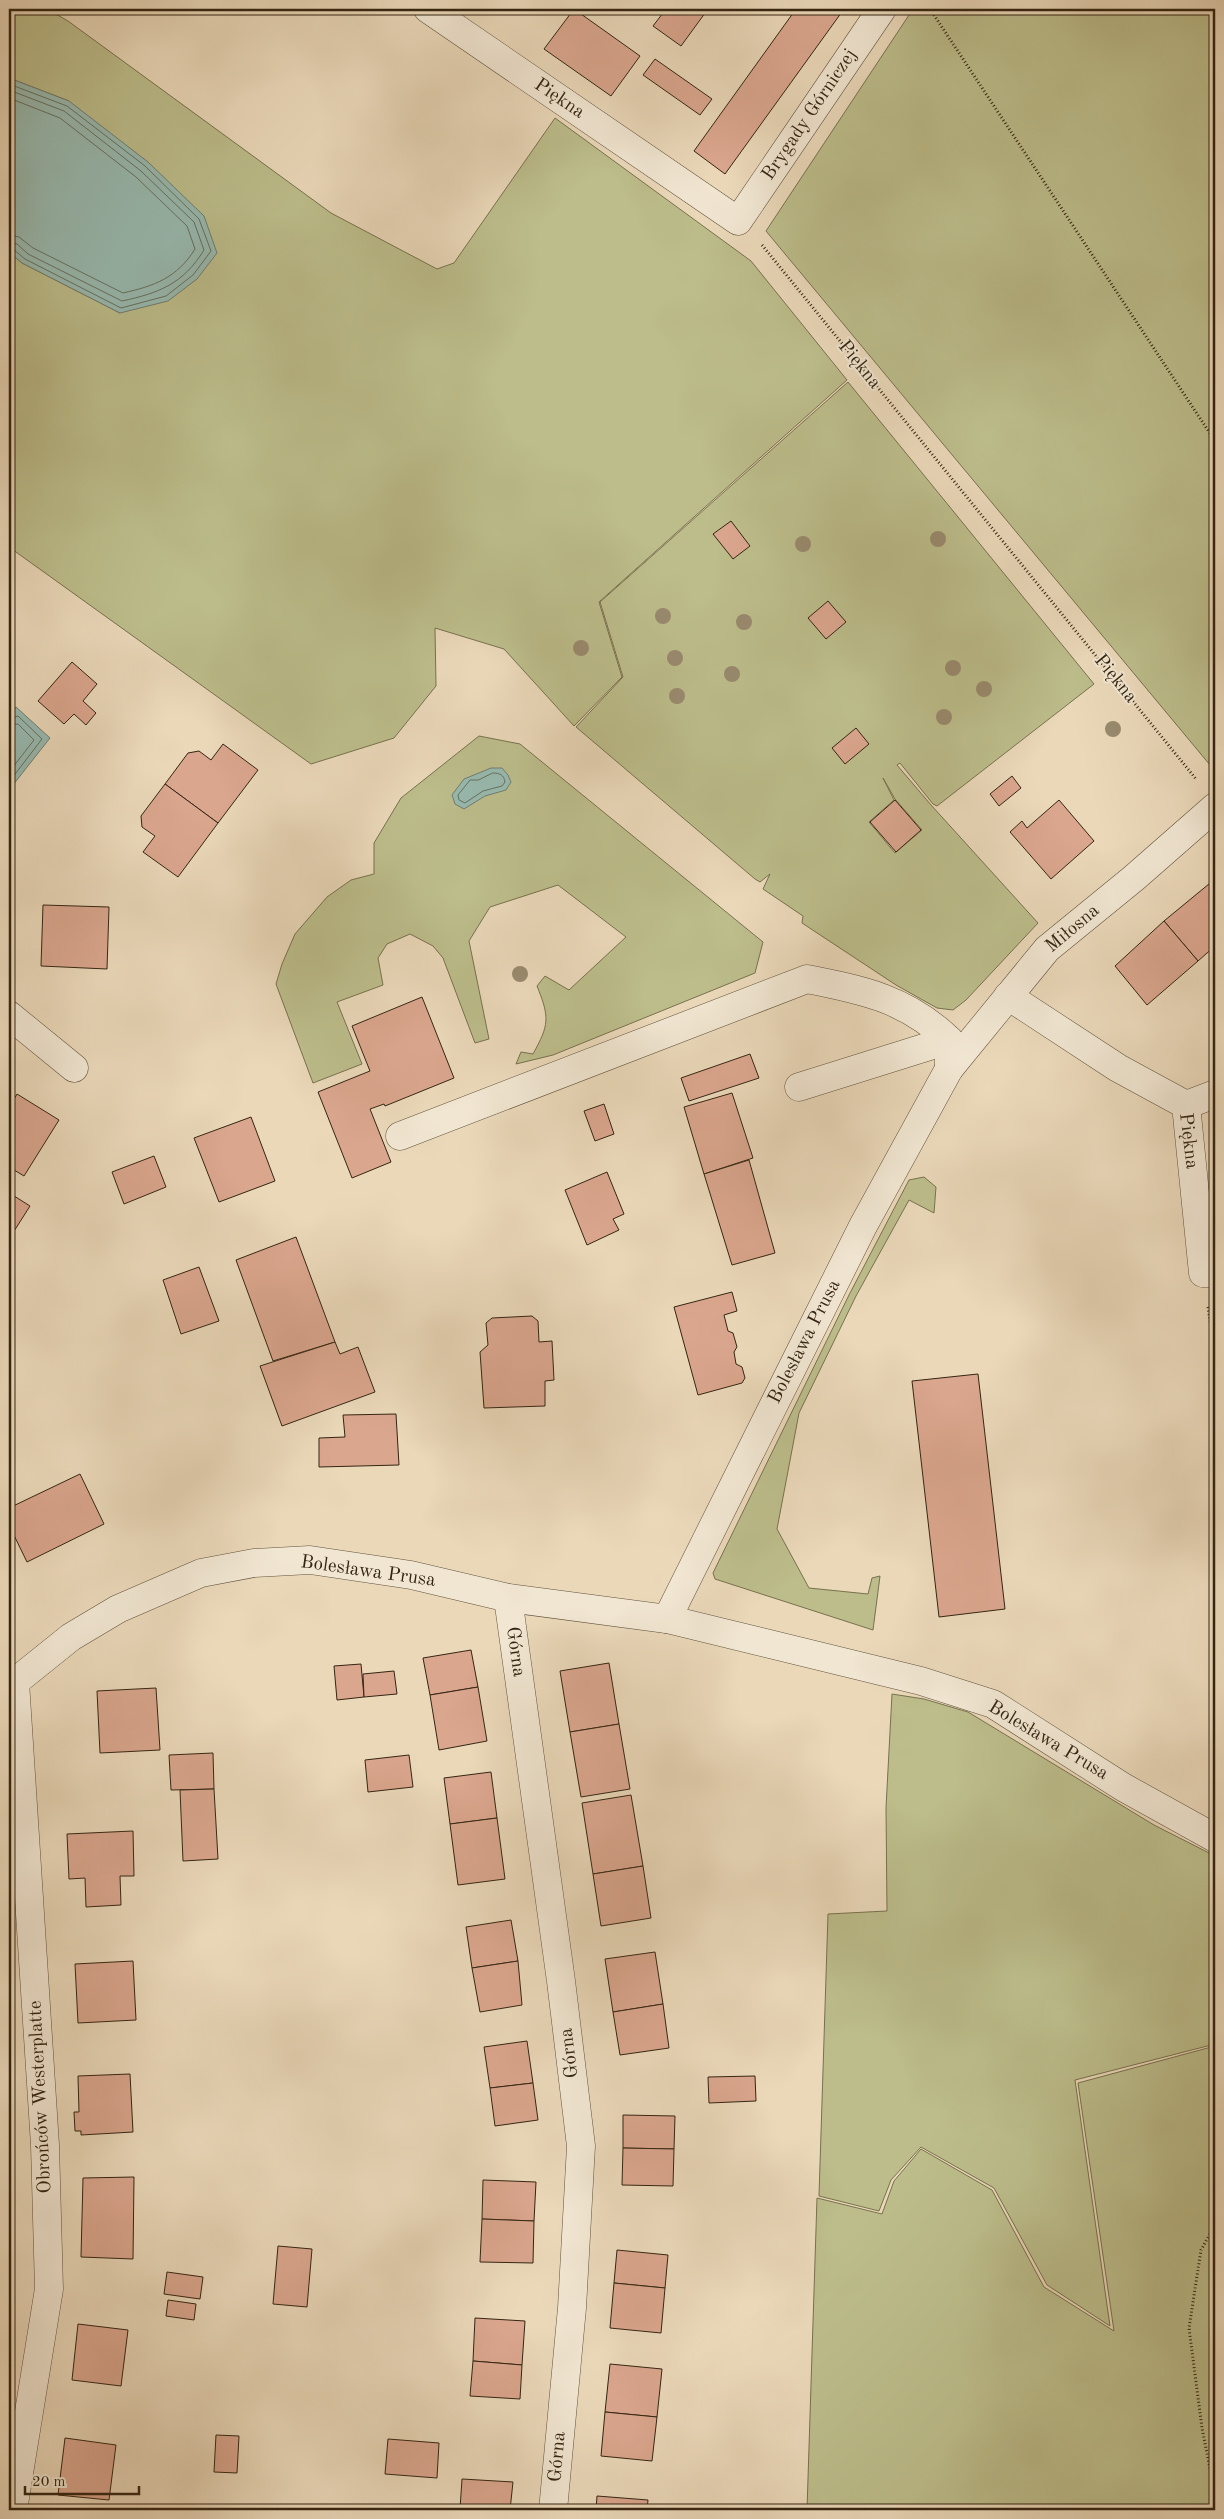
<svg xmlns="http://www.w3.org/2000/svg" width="1224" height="2519" viewBox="0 0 1224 2519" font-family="'Old Standard TT',serif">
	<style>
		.green { fill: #bcbd8b; stroke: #78714e; fill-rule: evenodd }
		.water { fill: #98bab0; stroke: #707e71 }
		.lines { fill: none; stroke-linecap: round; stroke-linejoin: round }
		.shore { stroke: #667061; stroke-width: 1 }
		.building { fill: #daa68e; stroke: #342512 }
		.minor-casing { stroke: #62523c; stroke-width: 29 }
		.path { stroke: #342512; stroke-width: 3; stroke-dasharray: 1 2.5; stroke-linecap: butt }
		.minor { stroke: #f1e6d2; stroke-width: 28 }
		.tree { fill: #998a6e }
		.labels { text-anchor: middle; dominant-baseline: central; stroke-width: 4; stroke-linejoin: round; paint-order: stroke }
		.street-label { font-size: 19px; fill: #342512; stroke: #f1e6d2 }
	</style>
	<rect width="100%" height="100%" fill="#ead8b9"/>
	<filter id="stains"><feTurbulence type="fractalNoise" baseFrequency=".004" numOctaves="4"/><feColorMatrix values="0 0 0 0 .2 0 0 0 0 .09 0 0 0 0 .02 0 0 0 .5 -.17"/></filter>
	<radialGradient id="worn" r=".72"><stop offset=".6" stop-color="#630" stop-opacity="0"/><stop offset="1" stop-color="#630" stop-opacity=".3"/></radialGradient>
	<g class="green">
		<polygon points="9,9 47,9 68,21 331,213 437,269 454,263 555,118 751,261 847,380 599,602 622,677 574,726 504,649 435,628 436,686 394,738 311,764 9,547 9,252 22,263 120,313 69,101 9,78"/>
		<polygon points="913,9 1212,9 1215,15 1215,771 766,231"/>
		<path d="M848 382 1094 684 937 806 933 804 900 763 897 765 931 805 1038 923 966 1000 953 1010 937 1008 896 985 802 923 803 916 763 889 770 874 760 882 755 879 576 727 623 677 600 602ZM883 778 895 799 922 830 895 853 869 822 894 800Z"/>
		<path d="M479 736 520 744 763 942 755 973 553 1055 516 1064 521 1052 533 1054C549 1025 550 1018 537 986L545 976 569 990 626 937 558 885 490 907 469 941 489 1039 475 1043 443 958 433 946 410 934 387 944 378 958 383 985 337 1002 362 1064 313 1083 276 984 282 964 295 934 327 897 351 880 374 874V843L401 798Z"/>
		<polygon points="924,1177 936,1187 934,1213 909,1200 856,1296 799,1413 777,1529 809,1588 868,1594 872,1578 880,1576 873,1630 715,1579 713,1573 849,1295 909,1180"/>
		<polygon points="892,1694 924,1699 968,1712 1154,1825 1215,1856 1215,2044 1075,2080 1110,2326 1047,2285 994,2188 921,2147 891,2180 879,2211 819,2196 828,1914 887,1911 886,1808"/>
		<polygon points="1215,2046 1215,2510 807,2510 817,2198 882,2214 894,2181 921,2149 992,2190 1044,2287 1114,2331 1078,2083"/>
	</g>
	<g class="water">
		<polygon points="9,78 69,101 148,162 204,216 217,253 197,279 168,301 120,313 22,263 9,252"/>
		<polygon points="16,707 50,738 9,790 9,716"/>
		<polygon points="491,768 502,768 508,775 511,782 506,790 485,796 464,809 455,804 452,795 464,779"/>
	</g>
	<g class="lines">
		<g class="shore">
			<polyline points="9,84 67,106 145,166 199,219 211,251 193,275 166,296 121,308 25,259 13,249 9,248"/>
			<path d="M9 90 64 111 141 171 194 222 204 250C183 284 159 293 122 301L28 254 17 244 9 242"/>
			<path d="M9 98 60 118 136 177 187 226 195 249C177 278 154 286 123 293L33 248 19 237 9 235"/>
			<polyline points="9,719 18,716 42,739 9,782"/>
			<polyline points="9,725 18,724 34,740 9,772"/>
			<path d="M493 773C500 773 504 775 505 782L502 786 483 791 465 803 459 800 458 795 470 780H478Z"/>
		</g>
	</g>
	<g class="building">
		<polygon points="574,9 640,56 611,96 544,49"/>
		<polygon points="666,9 708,9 681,46 653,26"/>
		<polygon points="796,9 844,9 725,174 694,151"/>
		<polygon points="655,59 712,99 700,115 643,75"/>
		<polygon points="731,521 750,546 733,559 713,534"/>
		<polygon points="828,601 846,622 826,639 808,618"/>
		<polygon points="72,662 97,684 83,701 96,713 86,725 74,714 64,724 38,701"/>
		<polygon points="856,728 869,744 845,764 832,748"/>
		<polygon points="223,744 258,770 218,823 165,784 188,753 199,751 211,760"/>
		<polygon points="1012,776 1021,788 999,806 990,794"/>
		<polygon points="165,784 218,823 178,877 143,852 155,836 142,827 141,816"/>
		<polygon points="895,800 921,830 896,852 870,822"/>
		<polygon points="1059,800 1094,841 1051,879 1010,832 1022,821 1027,828"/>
		<polygon points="1215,879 1215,946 1198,961 1164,921"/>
		<polygon points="43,905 109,907 107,969 41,966"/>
		<polygon points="1164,921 1198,961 1147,1005 1115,966"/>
		<polygon points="422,997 454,1078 385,1106 384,1104 370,1109 391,1162 352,1178 318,1092 370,1071 352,1026"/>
		<polygon points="750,1054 759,1078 689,1101 681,1078"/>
		<polygon points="732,1093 753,1158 704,1174 684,1107"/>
		<polygon points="17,1094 59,1120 24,1176 9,1167 9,1108"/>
		<polygon points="604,1104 614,1134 595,1141 584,1111"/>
		<polygon points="251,1117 275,1181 219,1202 194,1138"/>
		<polygon points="154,1156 166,1187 124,1204 112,1172"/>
		<polygon points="749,1160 775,1253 732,1265 704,1174"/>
		<polygon points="607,1172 624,1214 613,1219 619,1230 587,1245 565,1190"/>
		<polygon points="11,1194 30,1206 9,1239 9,1197"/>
		<polygon points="296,1237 335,1342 273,1361 236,1260"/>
		<polygon points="199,1267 219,1321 181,1334 163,1280"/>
		<polygon points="732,1292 737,1311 724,1315 728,1331 733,1333 737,1347 734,1352 736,1364 742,1367 745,1378 742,1383 698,1395 674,1307"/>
		<polygon points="532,1316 538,1321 539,1342 552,1341 554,1380 545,1381 545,1406 484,1408 480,1352 488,1345 486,1323 492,1318"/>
		<polygon points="335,1342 340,1354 358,1347 375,1392 282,1426 260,1366"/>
		<polygon points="978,1374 1005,1609 939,1617 912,1381"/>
		<polygon points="396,1414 399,1465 319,1467 319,1438 345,1437 343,1415"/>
		<polygon points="80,1474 104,1524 27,1562 9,1525 9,1508"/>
		<polygon points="471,1650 478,1687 430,1695 423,1658"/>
		<polygon points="609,1663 619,1724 570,1732 560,1671"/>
		<polygon points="361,1664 364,1697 337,1700 334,1666"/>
		<polygon points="394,1671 397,1694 364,1697 363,1674"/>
		<polygon points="478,1687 487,1741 439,1750 430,1695"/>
		<polygon points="156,1688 160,1750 100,1753 97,1691"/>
		<polygon points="619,1724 630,1789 581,1797 570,1732"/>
		<polygon points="213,1753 214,1789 171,1790 169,1755"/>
		<polygon points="409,1755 413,1787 368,1792 365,1760"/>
		<polygon points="491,1772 497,1818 450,1824 444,1778"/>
		<polygon points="214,1789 218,1859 183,1861 180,1790"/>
		<polygon points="631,1795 643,1866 593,1874 582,1803"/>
		<polygon points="497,1818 505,1879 458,1885 450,1824"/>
		<polygon points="133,1831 134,1876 120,1876 121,1905 86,1907 85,1878 69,1879 67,1834"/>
		<polygon points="643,1866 651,1918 601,1926 593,1874"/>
		<polygon points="511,1920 518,1961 472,1968 466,1927"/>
		<polygon points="655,1952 663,2004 613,2012 605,1959"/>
		<polygon points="133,1961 136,2020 78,2023 75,1964"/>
		<polygon points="518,1961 522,2005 480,2012 472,1968"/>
		<polygon points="663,2004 669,2048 620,2055 613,2012"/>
		<polygon points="527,2041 533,2083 490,2088 484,2047"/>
		<polygon points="130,2074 133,2132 81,2135 81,2131 75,2131 74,2112 79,2112 78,2076"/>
		<polygon points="755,2076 756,2101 709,2103 708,2077"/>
		<polygon points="533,2083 538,2120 495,2126 490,2088"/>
		<polygon points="623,2115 675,2116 674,2149 623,2148"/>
		<polygon points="623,2148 674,2149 673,2186 622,2185"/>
		<polygon points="134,2177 133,2259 81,2257 83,2178"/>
		<polygon points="483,2180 536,2182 534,2221 482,2219"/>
		<polygon points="482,2219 534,2221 533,2263 480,2262"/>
		<polygon points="278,2246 312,2249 307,2307 273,2304"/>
		<polygon points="617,2250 668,2255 665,2288 614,2283"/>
		<polygon points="167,2272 203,2277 200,2299 164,2294"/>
		<polygon points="614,2283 665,2288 661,2333 610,2328"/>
		<polygon points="168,2300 196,2304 194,2320 166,2316"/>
		<polygon points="475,2318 525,2321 522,2365 473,2361"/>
		<polygon points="78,2324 128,2330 121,2386 72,2380"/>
		<polygon points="473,2361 522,2365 520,2399 470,2396"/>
		<polygon points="610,2364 662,2369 657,2417 605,2412"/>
		<polygon points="605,2412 657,2417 652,2461 601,2456"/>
		<polygon points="216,2435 239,2436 237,2473 214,2472"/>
		<polygon points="65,2438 116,2445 109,2500 58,2495"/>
		<polygon points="388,2439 439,2443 437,2478 385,2474"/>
		<polygon points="462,2479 513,2482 510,2510 460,2509"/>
		<polygon points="597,2496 648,2500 647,2510 596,2510"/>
		<polygon points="102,2506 138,2510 102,2510"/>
	</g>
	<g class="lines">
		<g class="minor-casing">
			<g id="minor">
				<polyline points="428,9 738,221 882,9"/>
				<polyline points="1008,996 1118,1068 1186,1105 1203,1273 1215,1273"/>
				<polyline points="9,1015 74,1068"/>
				<polyline points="799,1087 949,1040"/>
				<polyline points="1186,1105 1215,1094"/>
				<path d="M400 1136 807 979C863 990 907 999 949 1040V1069"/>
				<polyline points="508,1598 561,1981 581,2146 572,2308 553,2510"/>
				<polyline points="667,1619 863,1226 949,1069 1047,949 1134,878 1215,807"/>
				<polyline points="9,1683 15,1682 71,1637 118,1609 201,1573 254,1563 310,1560 411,1575 508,1598 667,1619 921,1681 993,1704 1123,1787 1215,1838"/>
				<polyline points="13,2510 49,2289 45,2145 15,1682"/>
			</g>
		</g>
		<g class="path">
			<polyline points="930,9 1215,441"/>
			<polyline points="762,245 1196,779"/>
			<polyline points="1208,1307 1215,1353"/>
			<polyline points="1215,2225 1201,2250 1189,2328 1202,2428 1215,2494"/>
		</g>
		<use href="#minor" class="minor"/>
	</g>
	<g class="tree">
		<circle cx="938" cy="539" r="8"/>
		<circle cx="803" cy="544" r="8"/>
		<circle cx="663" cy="616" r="8"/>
		<circle cx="744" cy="622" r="8"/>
		<circle cx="581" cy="648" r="8"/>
		<circle cx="675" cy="658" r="8"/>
		<circle cx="953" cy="668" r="8"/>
		<circle cx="732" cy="674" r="8"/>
		<circle cx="984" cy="689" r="8"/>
		<circle cx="677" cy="696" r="8"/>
		<circle cx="944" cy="717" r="8"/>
		<circle cx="1113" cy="729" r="8"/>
		<circle cx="520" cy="974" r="8"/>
	</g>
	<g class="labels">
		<g class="street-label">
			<text transform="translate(559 99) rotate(34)">Piękna</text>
			<text transform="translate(810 115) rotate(-56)">Brygady Górniczej</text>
			<text transform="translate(859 365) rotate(51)">Piękna</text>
			<text transform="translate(1115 679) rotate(51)">Piękna</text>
			<text transform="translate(1073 929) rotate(-40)">Miłosna</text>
			<text transform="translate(1188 1141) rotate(83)">Piękna</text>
			<text transform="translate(805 1342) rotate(-63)">Bolesława Prusa</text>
			<text transform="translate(368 1572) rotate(8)">Bolesława Prusa</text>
			<text transform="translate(515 1652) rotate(82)">Górna</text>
			<text transform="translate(1048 1741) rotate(31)">Bolesława Prusa</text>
			<text transform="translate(570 2053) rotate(-97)">Górna</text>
			<text transform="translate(41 2097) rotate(-93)">Obrońców Westerplatte</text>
			<text transform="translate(558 2457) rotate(-85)">Górna</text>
		</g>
	</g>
	<rect width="1224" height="2519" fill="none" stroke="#ead8b9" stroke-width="30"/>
	<rect x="10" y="10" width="1204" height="2499" fill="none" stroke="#342512" stroke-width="2.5"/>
	<rect x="15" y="15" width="1194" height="2489" fill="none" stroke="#342512"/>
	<path d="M25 2486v8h114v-8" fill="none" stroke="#342512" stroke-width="2.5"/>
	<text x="32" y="2486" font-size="15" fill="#342512" stroke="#f1e6d2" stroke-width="4" paint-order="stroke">20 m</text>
	<rect width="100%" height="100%" filter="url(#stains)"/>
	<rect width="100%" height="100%" fill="url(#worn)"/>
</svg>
